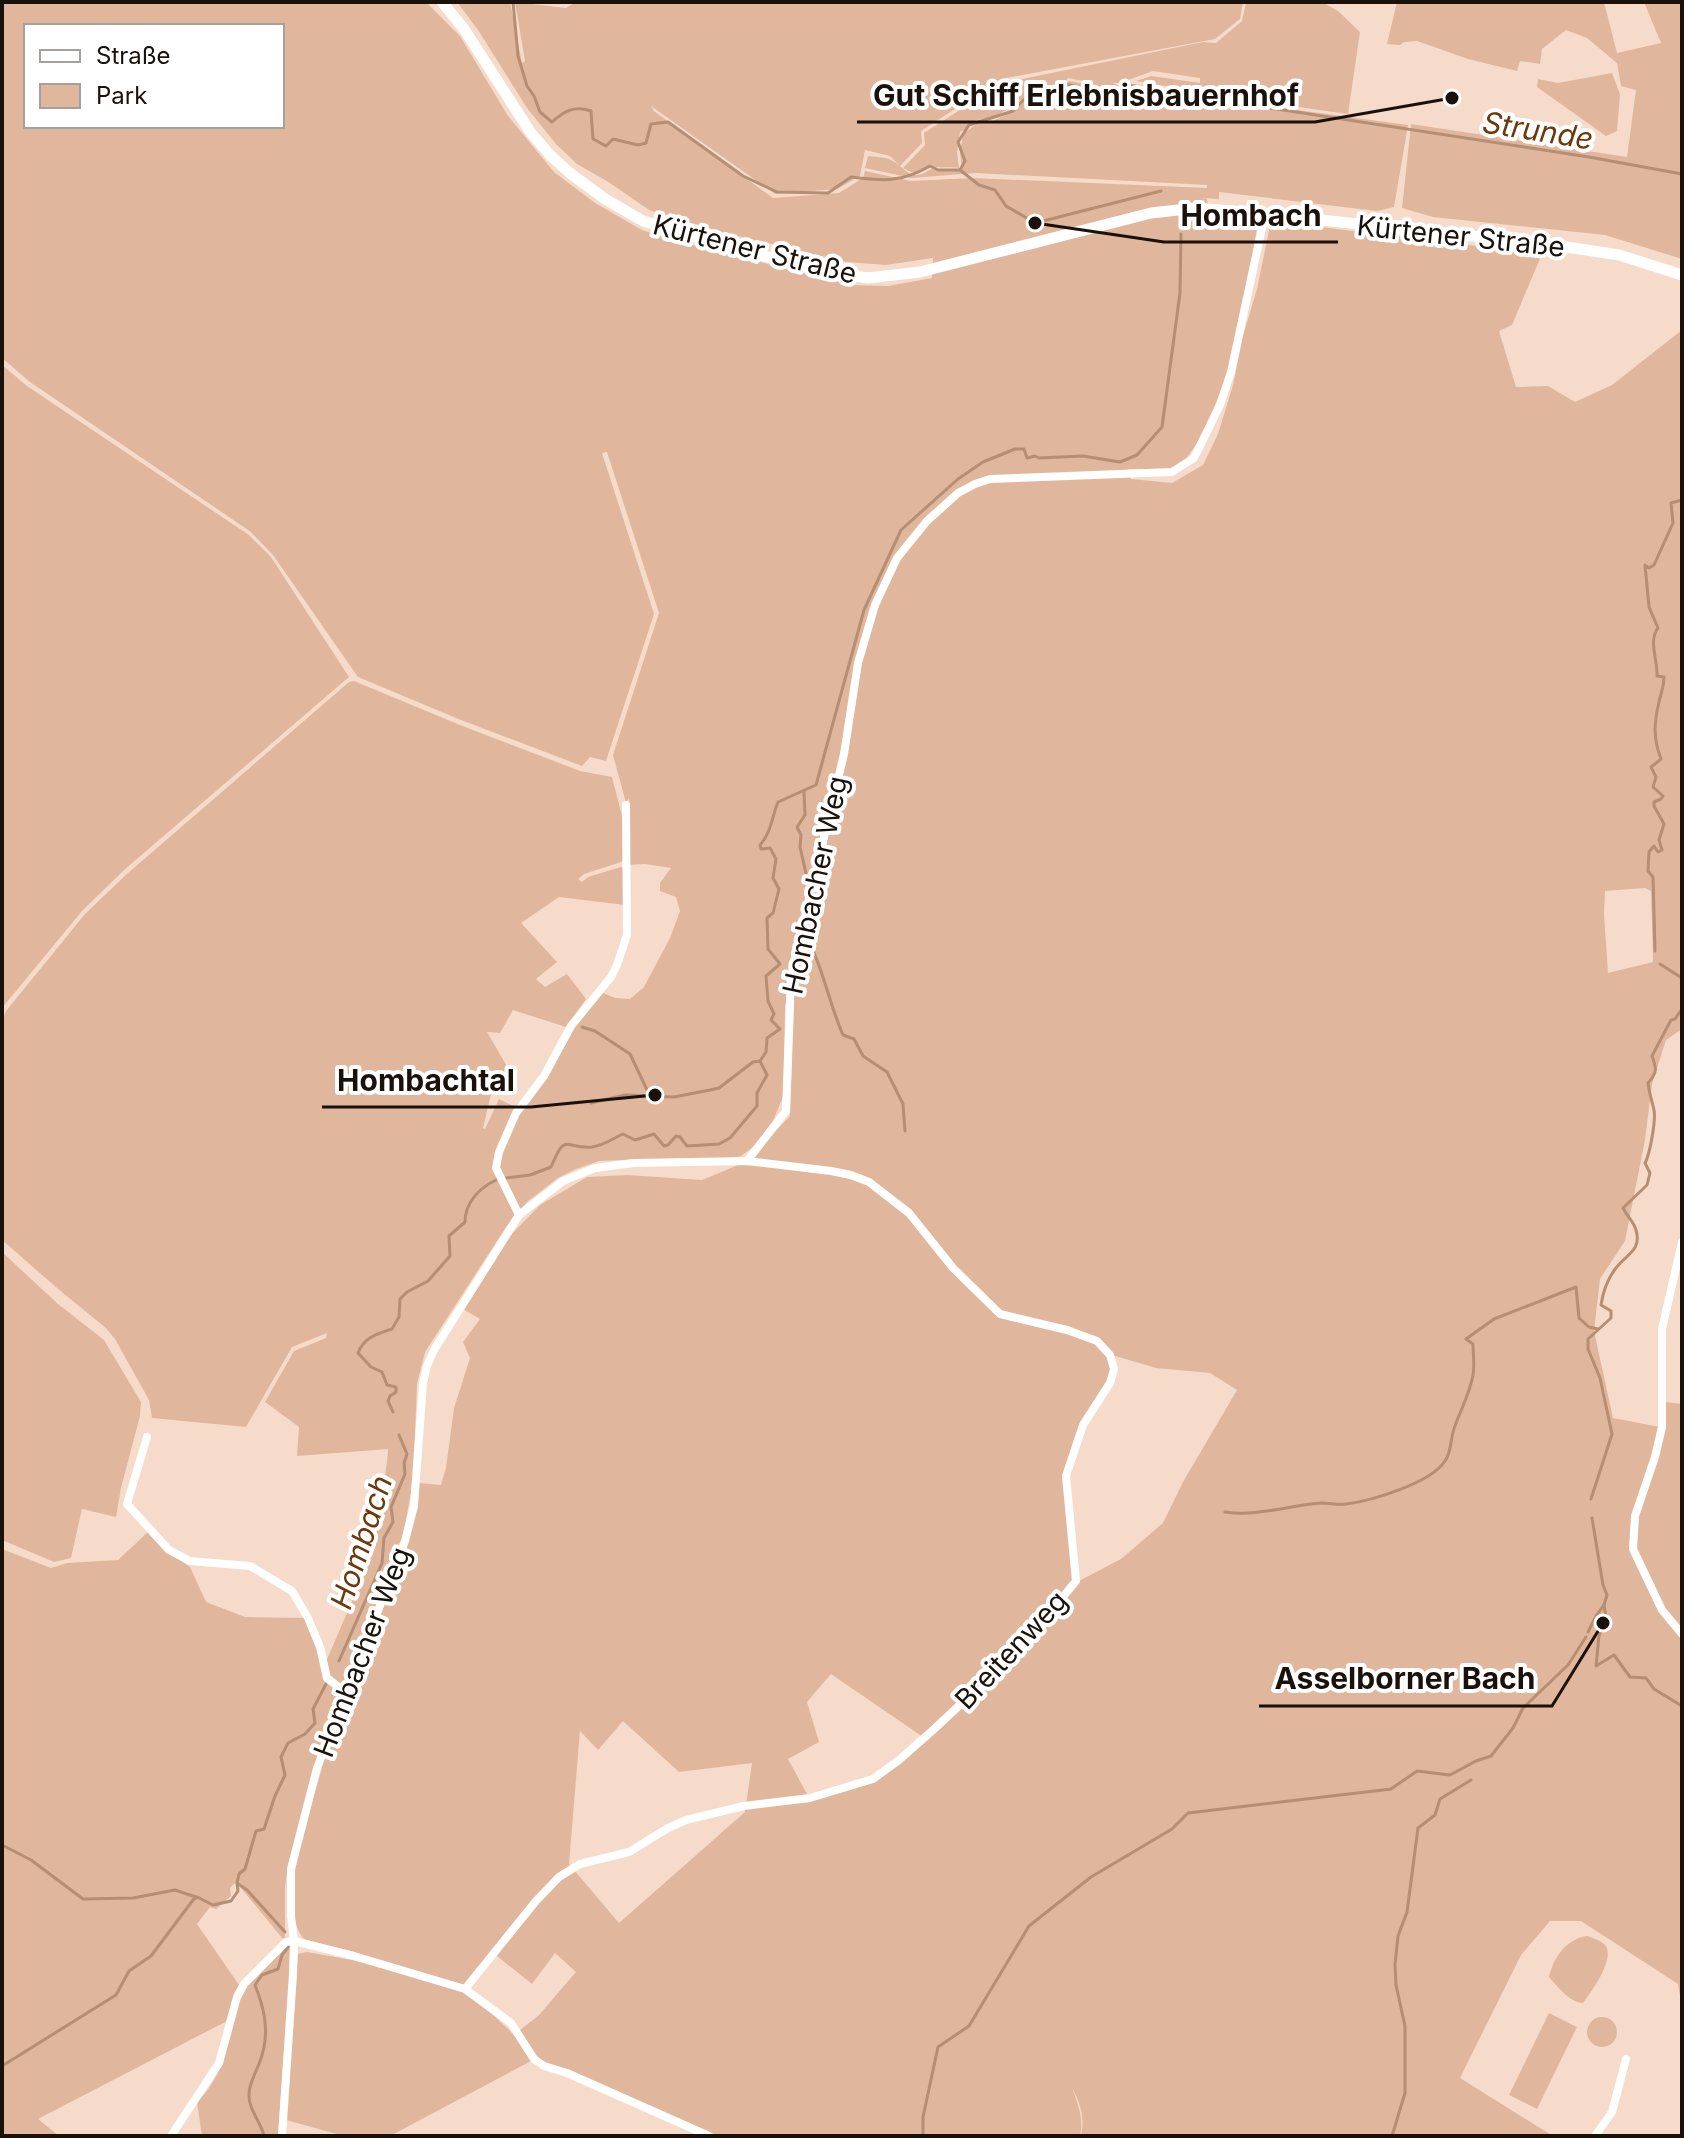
<svg xmlns="http://www.w3.org/2000/svg" width="1684" height="2138" viewBox="0 0 1684 2138" font-family="Inter,sans-serif">
	<style>
		.green { fill: #e0b79c; fill-rule: evenodd }
		.lines { fill: none; stroke-linecap: round; stroke-linejoin: round }
		.stream { stroke: #b58e73; stroke-width: 3 }
		.minor { stroke: #fff; stroke-width: 8 }
		.secondary { stroke: #fff; stroke-width: 11 }
		.labels { text-anchor: middle; dominant-baseline: central; stroke-width: 8; stroke-linejoin: round; paint-order: stroke }
		.street-label { font-size: 28px; fill: #1a110b; stroke: #fff }
		.water-label { font-size: 30px; font-style: italic; fill: #6b380a; stroke: #fff }
		.leader { fill: none; stroke: #1a110b; stroke-width: 3 }
		.callout-dot { fill: #1a110b; stroke: #fff; stroke-width: 3 }
		.callout-label { font-size: 30px; text-anchor: middle; font-weight: bold; fill: #1a110b; stroke: #fff; stroke-width: 8; stroke-linejoin: round; paint-order: stroke }
	</style>
	<rect width="100%" height="100%" fill="#f6dbca"/>
	<g class="green">
		<path d="M2 2H426L460 36 508 116 554 172 595 203 642 230 677 241 851 285 888 286 932 278 933 258 886 265 847 262 721 232 649 210 610 183 577 164 556 144 527 108 478 30 457 2H510L522 63 525 61 515 2 566 8 576 2H1243L1240 19 1215 39 1001 79 921 131 922 143 900 166 890 156 865 150 860 176 837 189 775 194 651 106 654 111 773 198 839 193 863 178 865 171 911 181 972 178 1207 188V185L975 173 912 178 865 168 868 156C874 157 883 157 889 159 908 168 909 184 931 169L938 171 962 170 960 153 963 134 978 123 991 122 1005 115 1032 95 1042 99 1059 90 1069 81 1086 84 1098 88 1088 82 1068 78 1058 88 1043 96 1031 92C1014 105 999 119 976 120L969 127 960 132 957 153 959 168C950 166 940 169 931 166 920 174 915 175 903 168L925 145 924 133 1002 83 1203 42 1216 43 1242 21 1246 3 1249 2H1322L1338 11 1360 32 1348 114 1205 94 1202 97 1408 125 1394 207 1377 211 1219 192V199L1202 198 1207 199 1210 217 1256 219 1258 222 1244 303 1226 379 1201 438 1182 464 1169 469H1128L1131 479 1172 483 1203 465 1218 434 1233 385 1243 336 1257 289 1271 221 1542 254 1512 325 1499 331 1516 387 1548 386 1575 402 1612 385 1682 330V1029L1666 1040 1652 1084 1645 1140 1625 1241 1600 1279 1594 1331 1613 1418 1660 1427 1652 1458 1633 1513 1631 1550 1660 1611 1682 1637V2009L1678 1984 1581 1921H1550L1521 1955 1460 2078 1553 2136H1081C1085 2118 1081 2104 1072 2088 1078 2105 1084 2117 1080 2136H714L536 2058 519 2031 539 2015 576 1972 555 1953 532 1984 492 1952 464 1985 306 1941C273 1911 311 1806 322 1768L316 1767 288 1865 285 1888V1938L283 1939 236 1882 230 1888 231 1896 216 1909 210 1907 197 1924 239 1985 227 2021 38 2119 59 2136H2V1549L51 1568 67 1563 118 1560 148 1532 168 1552 190 1567 206 1602 245 1617 308 1618 325 1664 372 1555 375 1543V1525L388 1490C382 1476 388 1464 388 1449L297 1456 299 1427 265 1402 294 1351 326 1338 327 1333 292 1347 246 1427 152 1418 149 1400 115 1339 106 1328 64 1294 2 1240V1021L6 1011 85 914 128 873 349 682 354 681 460 725 580 771 612 777 622 816 627 856 630 821 629 798 626 803 613 755 659 613 607 452 602 453 654 614 606 761 590 757 582 766 461 720 358 677 273 555 251 532 30 382 2 358ZM26 26H282V126H26ZM1153 71 1200 78V83L1151 76 1136 81 1200 92 1201 96 1129 83 1121 86 1113 83H1120ZM626 858 627 865 645 864 671 868 660 883V891L676 897 680 911 670 938 644 987 630 999 615 998 601 992 599 993 574 1021 572 1032 550 1068 548 1076 530 1093 529 1097 527 1095 522 1101 519 1109 499 1099 485 1129 483 1128 491 1094 508 1068 487 1032 500 1033 513 1010 566 1027 586 999 567 974 545 987 536 979 557 962 521 923 559 897 625 905V870L621 867 588 877 582 882 578 879 584 874 621 862ZM1645 888 1651 891 1653 962 1608 973 1604 914 1605 891ZM785 1004 794 1006 790 1116 749 1159 830 1168 852 1173 871 1180 911 1211 955 1267 1000 1311 1067 1328 1097 1339 1112 1355 1156 1368 1210 1373 1237 1390 1183 1482 1163 1523 1121 1559 1079 1581 1022 1649 933 1733 874 1781 810 1800 745 1808V1812L619 1923 569 1864 580 1731 598 1750 623 1721 679 1772 752 1763 746 1805 808 1796 788 1759 819 1742 807 1702 831 1674 923 1737 1019 1646 1075 1579 1064 1476 1082 1425 1109 1383 1113 1369 1109 1355 1096 1342 1066 1331 998 1316 952 1270 906 1215 866 1184 830 1173 743 1163 702 1180 628 1175 587 1177 540 1205 503 1243 496 1259 463 1309 480 1319 463 1342 470 1358 454 1408 446 1468 441 1485 418 1483V1506L347 1702 339 1692 342 1684 347 1687 403 1535 413 1482 417 1384 425 1352 506 1227 527 1202 558 1178 576 1169 599 1161 642 1159 696 1163 728 1161 741 1156 757 1144 771 1126 784 1094Z"/>
		<polygon points="1397,2 1604,2 1617,53 1661,43 1644,2 1682,2 1682,259 1605,235 1433,217 1402,208 1411,124 1627,157 1636,90 1621,86 1617,63 1587,38 1566,30 1542,49 1540,64 1520,61 1517,71 1468,59 1417,41 1404,42 1400,45 1387,44"/>
		<polygon points="1612,73 1620,94 1617,131 1606,136 1537,87 1538,79 1558,83"/>
		<polygon points="2,365 27,386 249,535 271,557 349,677 124,870 82,911 2,1008"/>
		<polygon points="2,1252 58,1304 104,1340 141,1402 140,1416 121,1488 116,1517 82,1509 71,1558 54,1562 2,1540"/>
		<polygon points="1665,1402 1682,1404 1682,1630 1664,1609 1635,1550 1637,1516"/>
		<path d="M1587 1936C1593 1938 1600 1940 1605 1945 1616 1958 1592 1991 1583 2003 1569 2002 1559 1988 1549 1977 1553 1958 1566 1939 1587 1936Z"/>
		<path d="M287 1944 291 1945 290 1969 278 2136H202L197 2102C225 2076 230 2035 239 1999L243 1991Z"/>
		<polygon points="307,1952 352,1960 465,1991 488,2010 513,2034 531,2061 390,2136 344,2136 286,2120 298,1954"/>
		<polygon points="1549,2013 1577,2027 1537,2109 1509,2095"/>
		<circle cx="1602" cy="2032" r="15"/>
	</g>
	<g class="lines">
		<g class="stream">
			<path d="M513 2 518 56 527 86 534 96 540 112 552 122C564 111 575 105 591 111L593 139 606 146 613 139 638 145 646 143 651 124 668 122 743 176 777 192 828 193 851 177C884 181 900 183 930 166L938 170H960L965 161 958 142 969 125 1013 111 1028 95 1042 97 1064 84 1109 93 1126 85 1182 93 1250 105 1589 157 1682 174"/>
			<polyline points="960,170 979,185 995,190 1006,206 1035,223 1161,191"/>
			<polyline points="804,792 805,815 797,827 801,835 800,847 808,882"/>
			<path d="M804 933C823 965 828 1001 843 1035L854 1039 863 1056 887 1072 903 1104 905 1131"/>
			<path d="M1655 951 1653 877 1648 871 1649 852 1654 846 1658 852 1662 850 1659 840 1664 824 1654 806V802L1661 799 1663 796 1653 787 1656 777 1651 767 1661 759C1653 738 1654 723 1659 702 1661 693 1664 686 1664 677L1657 676C1658 661 1648 641 1658 628L1649 607 1645 565 1649 568 1654 565 1673 523 1671 503 1682 500"/>
			<polyline points="1660,964 1682,978"/>
			<polyline points="582,1027 595,1031 630,1054 649,1094"/>
			<polyline points="591,1103 625,1095 674,1097 710,1090 719,1088 753,1062 760,1061"/>
			<path d="M506 1178 530 1175 551 1167C566 1131 564 1149 592 1147 602 1146 614 1138 623 1134L635 1140 654 1134 664 1146 668 1145 676 1136 680 1137 687 1146 719 1144 730 1138 757 1106V1093L767 1075 760 1061 766 1052 767 1038 780 1029 771 1020 774 1014 768 1001 766 976 780 964 768 949 767 918 773 913 779 889 773 878 776 859 770 848 761 849 760 845C771 833 772 817 778 802L816 785 864 610 901 530 958 479 983 462 1015 449H1024L1027 458 1035 456 1039 458 1083 456 1120 462 1137 455 1162 427 1180 293 1181 234"/>
			<path d="M393 1412 388 1401 390 1396 396 1392V1387L387 1385 382 1372 371 1367 358 1353C364 1337 377 1334 392 1329L399 1317 400 1299 407 1292 428 1281 450 1256 449 1236 465 1222C465 1203 479 1188 496 1180"/>
			<path d="M1591 1499 1612 1434 1600 1378 1588 1349V1339L1611 1318V1311L1601 1305C1603 1292 1608 1278 1616 1268 1626 1254 1642 1251 1636 1230 1634 1222 1627 1216 1623 1208L1647 1185 1650 1173 1645 1163C1650 1154 1656 1120 1654 1110 1652 1101 1649 1092 1648 1083 1657 1073 1657 1069 1652 1056L1671 1020 1675 1019 1682 1009"/>
			<path d="M1225 1512C1257 1517 1290 1505 1322 1503 1330 1503 1338 1505 1346 1504 1371 1501 1431 1483 1445 1461 1452 1452 1450 1437 1455 1426 1461 1409 1470 1393 1473 1375 1475 1365 1473 1354 1473 1344L1466 1339 1494 1319 1576 1287 1579 1318 1589 1327 1598 1329"/>
			<polyline points="1592,1518 1603,1585 1607,1595 1604,1605 1606,1617 1599,1636 1596,1666 1614,1655 1630,1677 1646,1678 1654,1689 1682,1706"/>
			<polyline points="1588,1632 1596,1616 1604,1605"/>
			<polyline points="339,1661 382,1563 384,1538 393,1522 391,1507 405,1474 404,1463 407,1454 399,1435"/>
			<polyline points="2,1845 31,1860 83,1899 133,1898 175,1890 196,1897"/>
			<polyline points="285,1932 247,1890 237,1883 239,1874 245,1869 256,1831 264,1829 275,1796 285,1775 281,1757 288,1743 305,1734 315,1723 313,1709 326,1684"/>
			<polyline points="2,2066 116,1995 129,1971 151,1956 193,1900 197,1897 213,1905 231,1901 238,1891 237,1883"/>
			<path d="M264 2136C261 2122 248 2109 249 2094 249 2084 255 2074 259 2064 270 2037 266 2012 255 1985L262 1975 278 1969 282 1955 289 1946"/>
			<polyline points="923,2136 923,2117 938,2047 969,2026 1029,1926 1091,1877 1172,1829 1188,1813 1391,1789 1417,1771 1450,1775 1476,1761 1491,1756 1513,1728 1523,1708 1568,1665 1586,1637"/>
			<polyline points="1392,2136 1405,2093 1405,2026 1396,1985 1395,1964 1398,1936 1407,1912 1418,1828 1435,1815 1440,1799 1471,1780"/>
		</g>
		<g class="minor">
			<polyline points="747,1161 786,1111 791,975 844,754 858,663 875,605 897,558 927,521 958,493 975,484 990,479 1172,472 1194,458 1220,405 1231,372 1265,214"/>
			<polyline points="519,1215 496,1168 499,1152 516,1113 544,1076 571,1026 611,977 617,965 627,935 626,805"/>
			<polyline points="1682,1242 1662,1329 1662,1427 1655,1457 1635,1516 1633,1549 1662,1610 1682,1634"/>
			<polyline points="147,1437 127,1504 169,1550 190,1561 250,1566 292,1591 308,1618 320,1647 327,1678 346,1693"/>
			<polyline points="171,2136 219,2063 237,1997 244,1984 286,1942 294,1941 354,1956 465,1989 511,2023 534,2059 544,2066 567,2073 709,2136"/>
			<polyline points="282,2136 293,1974 294,1941 291,1916 291,1869 317,1768 405,1541 414,1506 423,1383 427,1366 434,1350 519,1215 563,1181 595,1168 634,1163 747,1161 831,1171 851,1175 869,1182 909,1213 953,1268 1000,1314 1067,1330 1097,1341 1110,1355 1114,1369 1110,1383 1083,1425 1066,1476 1076,1581 1021,1648 932,1731 899,1760 873,1779 810,1798 744,1806 686,1820 668,1828 629,1852 580,1864 559,1877 536,1901 465,1989"/>
			<polyline points="1595,2136 1612,2112 1626,2059"/>
		</g>
		<polyline class="secondary" points="442,2 464,29 531,133 551,156 571,174 605,199 643,221 763,256 831,272 868,278 920,272 1151,213 1196,208 1265,214 1547,244 1619,255 1682,275"/>
	</g>
	<g class="labels">
		<g class="street-label">
			<text transform="translate(1461 236) rotate(6)">Kürtener Straße</text>
			<text transform="translate(755 249) rotate(14)">Kürtener Straße</text>
			<text transform="translate(815 885) rotate(-78)">Hombacher Weg</text>
			<text transform="translate(1011 1650) rotate(-47)">Breitenweg</text>
			<text transform="translate(362 1652) rotate(-69)">Hombacher Weg</text>
		</g>
		<g class="water-label">
			<text transform="translate(1538 130) rotate(9)">Strunde</text>
			<text transform="translate(361 1542) rotate(-72)">Hombach</text>
		</g>
	</g>
	<path class="leader" d="M1452 98L1315 122H857M1035 223L1164 242H1338M655 1095L531 1107H322M1603 1623L1552 1706H1259"/>
	<g class="callout-dot">
		<circle cx="1452" cy="98" r="8"/>
		<circle cx="1035" cy="223" r="8"/>
		<circle cx="655" cy="1095" r="8"/>
		<circle cx="1603" cy="1623" r="8"/>
	</g>
	<g class="callout-label">
		<text x="1086" y="106">Gut Schiff Erlebnisbauernhof</text>
		<text x="1251" y="226">Hombach</text>
		<text x="426" y="1091">Hombachtal</text>
		<text x="1405" y="1689">Asselborner Bach</text>
	</g>
	<rect width="1684" height="2138" fill="none" stroke="#1a110b" stroke-width="8"/>
	<rect x="24" y="24" width="260" height="104" fill="#ffffff" stroke="#a3a09d" stroke-width="2"/>
	<rect x="40" y="50" width="40" height="12" fill="#ffffff" stroke="#a3a09d" stroke-width="2"/>
	<text x="96" y="64" font-size="24" fill="#1a110b">Straße</text>
	<rect x="40" y="84" width="40" height="24" fill="#e0b79c" stroke="#a3a09d" stroke-width="2"/>
	<text x="96" y="104" font-size="24" fill="#1a110b">Park</text>
</svg>
